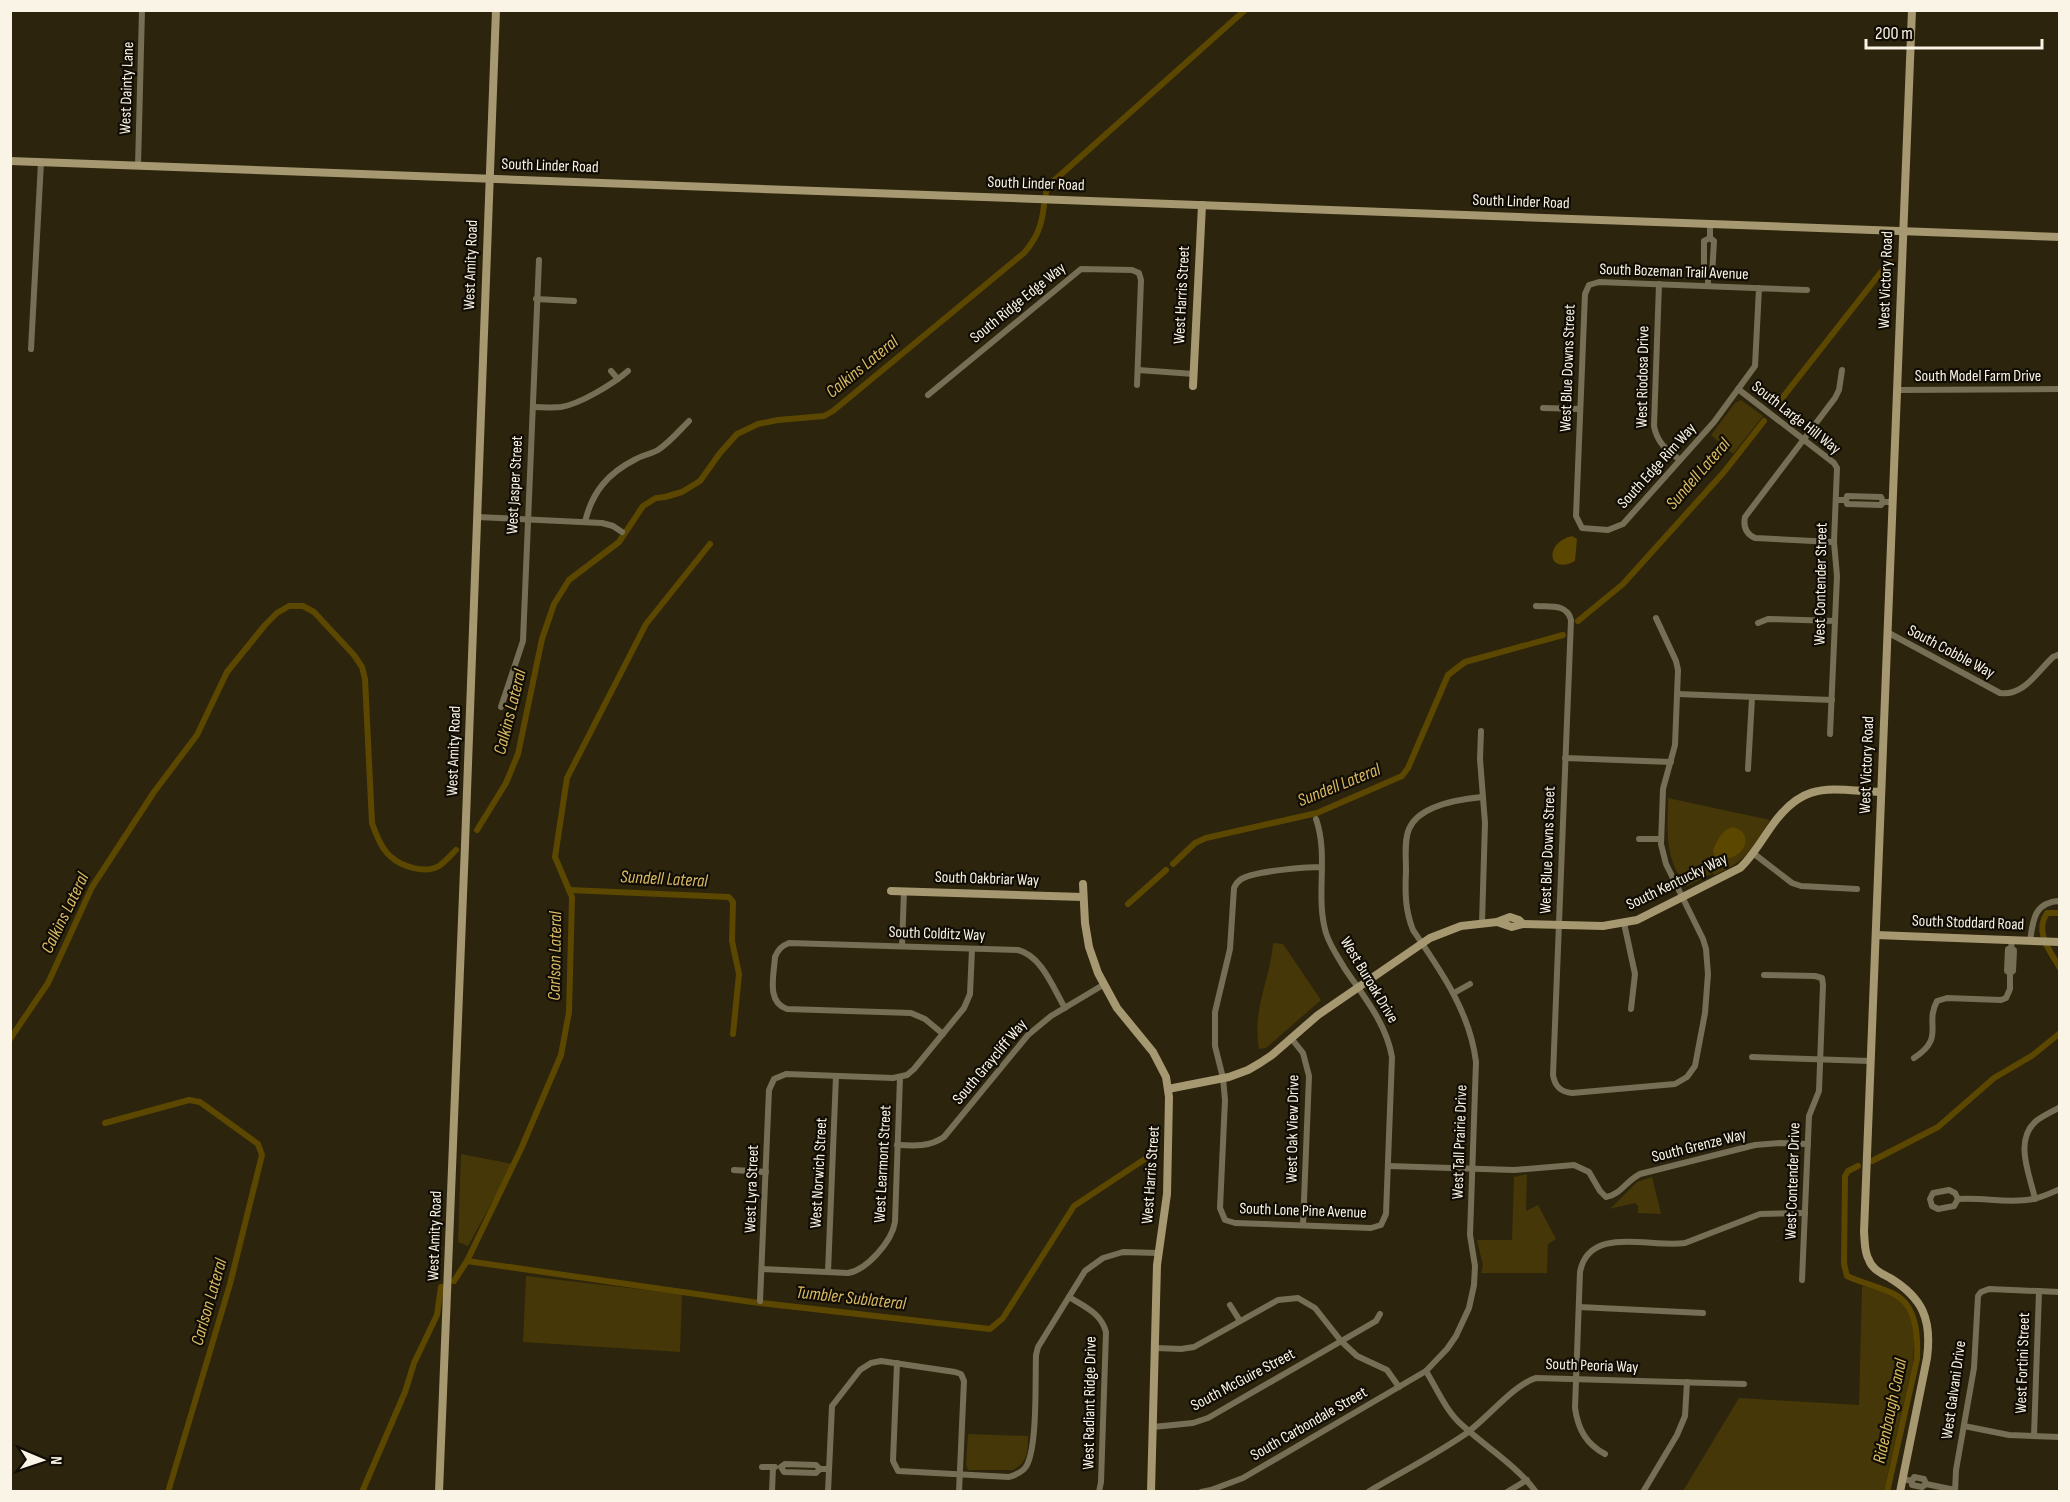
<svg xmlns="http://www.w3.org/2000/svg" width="2070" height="1502" viewBox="0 0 2070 1502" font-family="'Sofia Sans Condensed',sans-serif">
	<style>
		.green { fill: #453708 }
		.water { fill: #5b4700 }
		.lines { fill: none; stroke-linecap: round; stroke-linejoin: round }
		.canal { stroke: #5b4700; stroke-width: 6 }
		.street { stroke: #776e56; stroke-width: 6 }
		.secondary { stroke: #a69871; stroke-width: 8 }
		.labels { text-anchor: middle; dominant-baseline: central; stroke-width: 4.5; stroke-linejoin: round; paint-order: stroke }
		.street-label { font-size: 16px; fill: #f9f4e6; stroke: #110d05 }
		.water-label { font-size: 18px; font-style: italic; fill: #d9bb63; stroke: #110d05 }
	</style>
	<rect width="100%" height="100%" fill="#2c240c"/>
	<g class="green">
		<polygon points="1741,400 1763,416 1733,454 1711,435 1735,403"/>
		<path d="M1668 798 1770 820C1751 849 1748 861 1714 875L1713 873 1687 886C1681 883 1679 877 1676 870 1665 847 1668 823 1668 798Z"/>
		<path d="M1273 943 1283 944 1321 1000 1266 1048 1259 1049C1252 1007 1270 982 1273 943Z"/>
		<polygon points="461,1154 513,1164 468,1246 458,1242"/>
		<polygon points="1527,1174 1526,1211 1538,1205 1556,1239 1548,1244 1547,1273 1481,1273 1483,1266 1477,1240 1512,1240 1514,1177"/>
		<polygon points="1652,1177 1661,1214 1638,1213 1638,1206 1635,1203 1608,1209 1612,1207 1637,1182"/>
		<polygon points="526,1276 682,1294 680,1352 523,1342"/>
		<polygon points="1862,1286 1888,1291 1903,1303 1915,1328 1913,1362 1884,1491 1683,1491 1739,1398 1859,1405"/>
		<path d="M968 1434 1028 1436C1028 1451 1028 1462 1013 1470H968L966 1465Z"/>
	</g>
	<g class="water">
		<path d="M1572 536 1577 539 1575 561C1548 576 1543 543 1572 536Z"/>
		<path d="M1732 827C1759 833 1742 866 1715 857L1713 850C1717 841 1721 831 1732 827Z"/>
	</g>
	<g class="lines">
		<g class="canal">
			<polyline points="1046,193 1048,186 1245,10"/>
			<polyline points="1776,406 1889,262 1890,241"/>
			<polyline points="1578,621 1623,584 1724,472 1764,421"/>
			<path d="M477 830 506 783 518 754 542 639 554 604 569 580 619 542 643 506 656 498 665 497 682 492 700 481 720 453 737 434 758 424 778 420 824 416 833 411 1024 253C1037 238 1042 225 1044 205"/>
			<polyline points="1173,864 1195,843 1206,838 1317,813 1402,776 1408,768 1448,675 1465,662 1563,635"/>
			<polyline points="569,890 729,897 733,902 732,941 739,974 733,1034"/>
			<polyline points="1128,904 1166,870"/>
			<path d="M2060 913H2047C2034 932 2050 951 2060 968"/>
			<path d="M10 1039 48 983 92 887 154 792 197 735 227 672 265 625 277 613 289 606H303L314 612 354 655 362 667 365 679 372 823C376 834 381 848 390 856 402 867 425 874 439 866 445 862 451 855 456 850"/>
			<polyline points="105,1123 189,1100 200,1102 258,1144 262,1155 230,1284 168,1492"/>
			<polyline points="1872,1161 1938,1127 1994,1078 2033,1055 2060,1033"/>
			<path d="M1858 1166 1848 1171 1845 1176 1844 1264 1847 1276C1862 1283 1877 1286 1892 1293 1917 1304 1918 1336 1917 1359L1887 1492"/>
			<polyline points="467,1261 752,1302 990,1329 1003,1318 1074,1206 1154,1153"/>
			<polyline points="454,1281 467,1261 521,1149 561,1055 569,1012 572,897 555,857 567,778 646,624 710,544"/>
			<polyline points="362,1492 405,1392 414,1363 437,1315 441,1287"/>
		</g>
		<g class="street">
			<polyline points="138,166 142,10"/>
			<polyline points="1708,277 1704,275 1704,241 1710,238"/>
			<path d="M1659 284 1654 426C1657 443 1667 450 1680 460"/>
			<polyline points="1708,286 1708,277 1712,275 1714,241 1710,238 1710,224"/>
			<polyline points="1759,288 1755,366 1714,422 1623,524 1608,530 1582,528 1576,516 1585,294 1589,285 1599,282 1807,290"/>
			<polyline points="536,299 574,301"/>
			<polyline points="31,349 41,162"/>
			<polyline points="1138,370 1194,374"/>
			<polyline points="611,371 618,379"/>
			<polyline points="1738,389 1834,463 1837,468 1834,542 1837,576 1830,734"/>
			<polyline points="1897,390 2060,389"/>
			<polyline points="928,395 1081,269 1132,270 1139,273 1141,280 1137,385"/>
			<path d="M533 407C542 407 552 408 561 407 580 404 613 384 628 371"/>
			<polyline points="1543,408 1580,409"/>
			<polyline points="1836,500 1846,500 1847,504 1881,505 1883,502 1892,502"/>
			<polyline points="1846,500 1847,496 1881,497 1883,502"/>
			<polyline points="477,517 602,523 613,526 622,532"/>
			<path d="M585 522C592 492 608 473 636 459 643 455 651 454 658 450 670 442 679 431 689 421"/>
			<path d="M1834 542 1755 538C1746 534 1743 527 1745 517L1835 398 1839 390 1842 370"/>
			<path d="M1536 606C1549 607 1567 603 1571 620L1553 1075C1555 1087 1561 1092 1572 1093L1675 1084 1687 1077 1695 1066 1705 1013 1708 974 1706 949 1703 939 1666 864 1661 844 1663 789 1675 745 1678 670 1676 661 1656 618"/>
			<polyline points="1758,623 1768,619 1835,621"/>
			<path d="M1887 632 2000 693C2024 696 2037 672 2053 657L2060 654"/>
			<polyline points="1677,694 1832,700"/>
			<polyline points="501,707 523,641 539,260"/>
			<polyline points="1481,731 1480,759 1485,823 1482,923"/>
			<polyline points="1565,758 1671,762"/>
			<polyline points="1748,769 1752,698"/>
			<path d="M1316 819C1329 856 1315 896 1326 933 1330 946 1338 957 1345 969 1364 997 1386 1023 1392 1057L1386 1214 1381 1225 1371 1228 1235 1223 1225 1220 1220 1208 1225 1100 1223 1078 1215 1046V1012L1230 949 1234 888C1236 884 1236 883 1240 880 1252 871 1306 867 1322 867"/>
			<polyline points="1639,839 1661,839"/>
			<polyline points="1753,853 1792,883 1801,886 1857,889"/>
			<polyline points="1624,923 1635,974 1631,1009"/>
			<path d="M2030 941C2033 920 2034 902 2060 901"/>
			<polyline points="902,946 904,891"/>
			<polyline points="2011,948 2008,949 2007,971 2010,973 2013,971 2014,950 2011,948 2012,940"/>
			<polyline points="1764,975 1815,976 1822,978 1823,985 1819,1091 1809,1116 1802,1280"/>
			<polyline points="1454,993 1470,984"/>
			<path d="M943 1034 925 1019 911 1013 787 1009C766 1002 774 975 775 957 778 950 781 946 789 943L1018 950C1042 956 1053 988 1065 1008"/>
			<polyline points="1291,1038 1303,1053 1309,1076 1303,1225"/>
			<polyline points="1752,1057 1870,1061"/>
			<path d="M1914 1058C1946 1037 1924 1025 1937 1001L1947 998 2001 1000 2006 998 2010 989V973"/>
			<path d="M897 1145C915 1146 929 1147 944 1137L1028 1035 1051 1016 1103 985"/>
			<path d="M1388 1166 1514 1170 1574 1165 1589 1172 1600 1191 1606 1197C1620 1195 1626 1181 1640 1174L1755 1145 1780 1143 1808 1144"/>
			<polyline points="734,1170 766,1172"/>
			<polygon points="1949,1190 1955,1193 1958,1199 1954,1206 1938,1209 1932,1206 1930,1199 1933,1193"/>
			<path d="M1958 1199C1983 1197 2009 1204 2033 1199 2043 1197 2051 1193 2060 1189"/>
			<path d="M2035 1199C2030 1175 2014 1142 2035 1122 2042 1116 2052 1112 2060 1107"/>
			<path d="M762 1269 848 1273C867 1270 892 1241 895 1222L900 1077"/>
			<polyline points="828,1272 836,1076"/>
			<path d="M1069 1297C1085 1307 1101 1313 1106 1332L1101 1482 1099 1492"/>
			<polyline points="760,1301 769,1090 774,1079 786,1074 893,1078 907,1075 914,1069 964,1008 970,994 972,949"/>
			<polyline points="1230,1305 1240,1321"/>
			<polyline points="1579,1307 1703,1313"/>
			<polyline points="1156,1348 1181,1349 1194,1347 1278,1300 1298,1298 1315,1308 1341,1341 1357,1356 1387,1370 1399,1387"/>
			<path d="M897 1363 893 1461 898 1471 1009 1477C1015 1475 1021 1473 1025 1468 1038 1452 1035 1378 1036 1355L1038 1347 1085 1271 1103 1258 1123 1252 1158 1253"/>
			<path d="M1426 1371C1437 1389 1446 1411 1462 1425 1486 1447 1517 1466 1536 1492"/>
			<polyline points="1964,1426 2009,1435 2060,1437"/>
			<polyline points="1153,1427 1193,1423 1208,1418 1376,1321 1380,1314"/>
			<polyline points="2034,1436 2039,1291"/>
			<path d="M1605 1454C1586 1444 1578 1429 1575 1408L1580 1272C1589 1225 1650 1248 1685 1243L1760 1214 1805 1213"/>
			<polyline points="762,1467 775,1467"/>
			<polyline points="820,1469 816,1473 784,1472 781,1467 785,1464 816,1465 820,1469 828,1469"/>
			<polyline points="1903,1479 1912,1481 1912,1485 1922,1487 1926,1484 1924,1479 1914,1477 1912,1481"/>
			<polyline points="1926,1484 1955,1490"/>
			<polyline points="772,1492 773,1467"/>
			<polyline points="828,1492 832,1406 860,1370 871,1363 881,1361 955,1372 961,1374 964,1381 959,1492"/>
			<path d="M1201 1492 1211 1490 1243 1478 1426 1371 1447 1349 1456 1336 1469 1308 1474 1285 1475 1266 1470 1235 1476 1062C1470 1012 1441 971 1413 930 1405 910 1405 892 1406 871 1406 857 1404 841 1409 829 1419 805 1461 799 1483 797"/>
			<path d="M1368 1492C1400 1473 1433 1456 1464 1435 1485 1421 1514 1384 1536 1378L1744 1384"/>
			<polyline points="1507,1492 1527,1480"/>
			<polyline points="1643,1492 1677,1435 1685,1416 1687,1382"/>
			<polyline points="1955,1492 1956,1470 1974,1368 1978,1296 1981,1292 1989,1289 2060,1292"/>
		</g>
		<g class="secondary">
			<polyline points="10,161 2060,237"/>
			<polyline points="1193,386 1202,205"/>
			<polyline points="1083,884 1085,923 1089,947 1098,973 1117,1008 1153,1052 1166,1077 1169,1097 1167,1194 1157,1265 1151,1492"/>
			<polyline points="891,891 1083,897"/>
			<path d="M1497 922 1512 927 1523 924 1603 926 1637 920 1740 868C1752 857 1761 841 1771 827 1804 779 1830 790 1881 792"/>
			<polyline points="1876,935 2060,942"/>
			<polyline points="1168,1089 1229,1077 1248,1070 1260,1063 1272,1055 1318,1015 1430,938 1461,926 1497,922 1510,917 1519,920 1523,924"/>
			<polyline points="439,1492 465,845 496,10"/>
			<path d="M1900 1492 1927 1358C1932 1320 1923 1298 1890 1278 1882 1274 1872 1269 1869 1260 1864 1252 1865 1242 1864 1232L1912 10"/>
		</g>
	</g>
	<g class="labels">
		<g class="street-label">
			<text transform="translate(127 88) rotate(-88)">West Dainty Lane</text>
			<text transform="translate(550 166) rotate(2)">South Linder Road</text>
			<text transform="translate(1036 184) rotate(2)">South Linder Road</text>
			<text transform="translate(1521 202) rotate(2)">South Linder Road</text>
			<text transform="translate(471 265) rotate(-88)">West Amity Road</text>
			<text transform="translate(1674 272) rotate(2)">South Bozeman Trail Avenue</text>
			<text transform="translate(1886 280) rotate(-88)">West Victory Road</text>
			<text transform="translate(1182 295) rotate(-87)">West Harris Street</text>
			<text transform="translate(1018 303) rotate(-39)">South Ridge Edge Way</text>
			<text transform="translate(1568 368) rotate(-88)">West Blue Downs Street</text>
			<text x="1978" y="376">South Model Farm Drive</text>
			<text transform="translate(1643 377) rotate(-89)">West Riodosa Drive</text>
			<text transform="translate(1796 418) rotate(38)">South Large Hill Way</text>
			<text transform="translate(1657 466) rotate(-48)">South Edge Rim Way</text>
			<text transform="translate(515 485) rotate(-87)">West Jasper Street</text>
			<text transform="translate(1821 584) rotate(-89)">West Contender Street</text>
			<text transform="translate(1951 652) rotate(28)">South Cobble Way</text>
			<text transform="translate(454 751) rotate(-88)">West Amity Road</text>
			<text transform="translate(1867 765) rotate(-88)">West Victory Road</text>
			<text transform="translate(1548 850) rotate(-88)">West Blue Downs Street</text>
			<text transform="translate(987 879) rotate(2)">South Oakbriar Way</text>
			<text transform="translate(1677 882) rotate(-26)">South Kentucky Way</text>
			<text transform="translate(1968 923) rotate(2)">South Stoddard Road</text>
			<text transform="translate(937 934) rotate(2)">South Colditz Way</text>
			<text transform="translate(1369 980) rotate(59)">West Buroak Drive</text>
			<text transform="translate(990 1062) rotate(-50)">South Graycliff Way</text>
			<text transform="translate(1293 1129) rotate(-89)">West Oak View Drive</text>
			<text transform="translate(1460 1142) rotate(-88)">West Tall Prairie Drive</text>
			<text transform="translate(1699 1146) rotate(-14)">South Grenze Way</text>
			<text transform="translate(883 1164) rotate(-87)">West Learmont Street</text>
			<text transform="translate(819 1173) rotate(-87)">West Norwich Street</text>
			<text transform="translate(1151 1175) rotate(-86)">West Harris Street</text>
			<text transform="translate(1793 1181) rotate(-88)">West Contender Drive</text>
			<text transform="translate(752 1189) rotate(-88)">West Lyra Street</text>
			<text transform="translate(1303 1211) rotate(2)">South Lone Pine Avenue</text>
			<text transform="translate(435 1236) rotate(-88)">West Amity Road</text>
			<text transform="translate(2023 1363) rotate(-88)">West Fortini Street</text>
			<text transform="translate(1592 1366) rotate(2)">South Peoria Way</text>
			<text transform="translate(1243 1380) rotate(-28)">South McGuire Street</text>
			<text transform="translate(1954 1390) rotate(-82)">West Galvani Drive</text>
			<text transform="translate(1090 1403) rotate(-89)">West Radiant Ridge Drive</text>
			<text transform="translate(1309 1424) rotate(-30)">South Carbondale Street</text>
		</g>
		<g class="water-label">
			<text transform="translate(862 367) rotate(-39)">Calkins Lateral</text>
			<text transform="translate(1698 474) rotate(-49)">Sundell Lateral</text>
			<text transform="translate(510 712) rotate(-76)">Calkins Lateral</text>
			<text transform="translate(1339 785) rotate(-22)">Sundell Lateral</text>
			<text transform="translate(664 879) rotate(3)">Sundell Lateral</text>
			<text transform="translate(65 913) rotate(-64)">Calkins Lateral</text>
			<text transform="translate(555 956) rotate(-89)">Carlson Lateral</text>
			<text transform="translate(851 1298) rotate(6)">Tumbler Sublateral</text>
			<text transform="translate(209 1302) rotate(-74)">Carlson Lateral</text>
			<text transform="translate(1890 1411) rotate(-78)">Ridenbaugh Canal</text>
		</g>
	</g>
	<rect width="2070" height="1502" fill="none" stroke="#f9f4e6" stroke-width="24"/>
	<g transform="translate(42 1460) rotate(92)" stroke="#110d05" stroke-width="4.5" paint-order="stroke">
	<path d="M0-4.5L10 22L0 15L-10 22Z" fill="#f9f4e6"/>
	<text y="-9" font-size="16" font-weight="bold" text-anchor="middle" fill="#f9f4e6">N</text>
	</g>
	<path d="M1866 39v9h176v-9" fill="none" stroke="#f9f4e6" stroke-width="3"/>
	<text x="1875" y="39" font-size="18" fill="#f9f4e6" stroke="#110d05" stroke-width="4.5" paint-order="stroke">200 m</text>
</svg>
